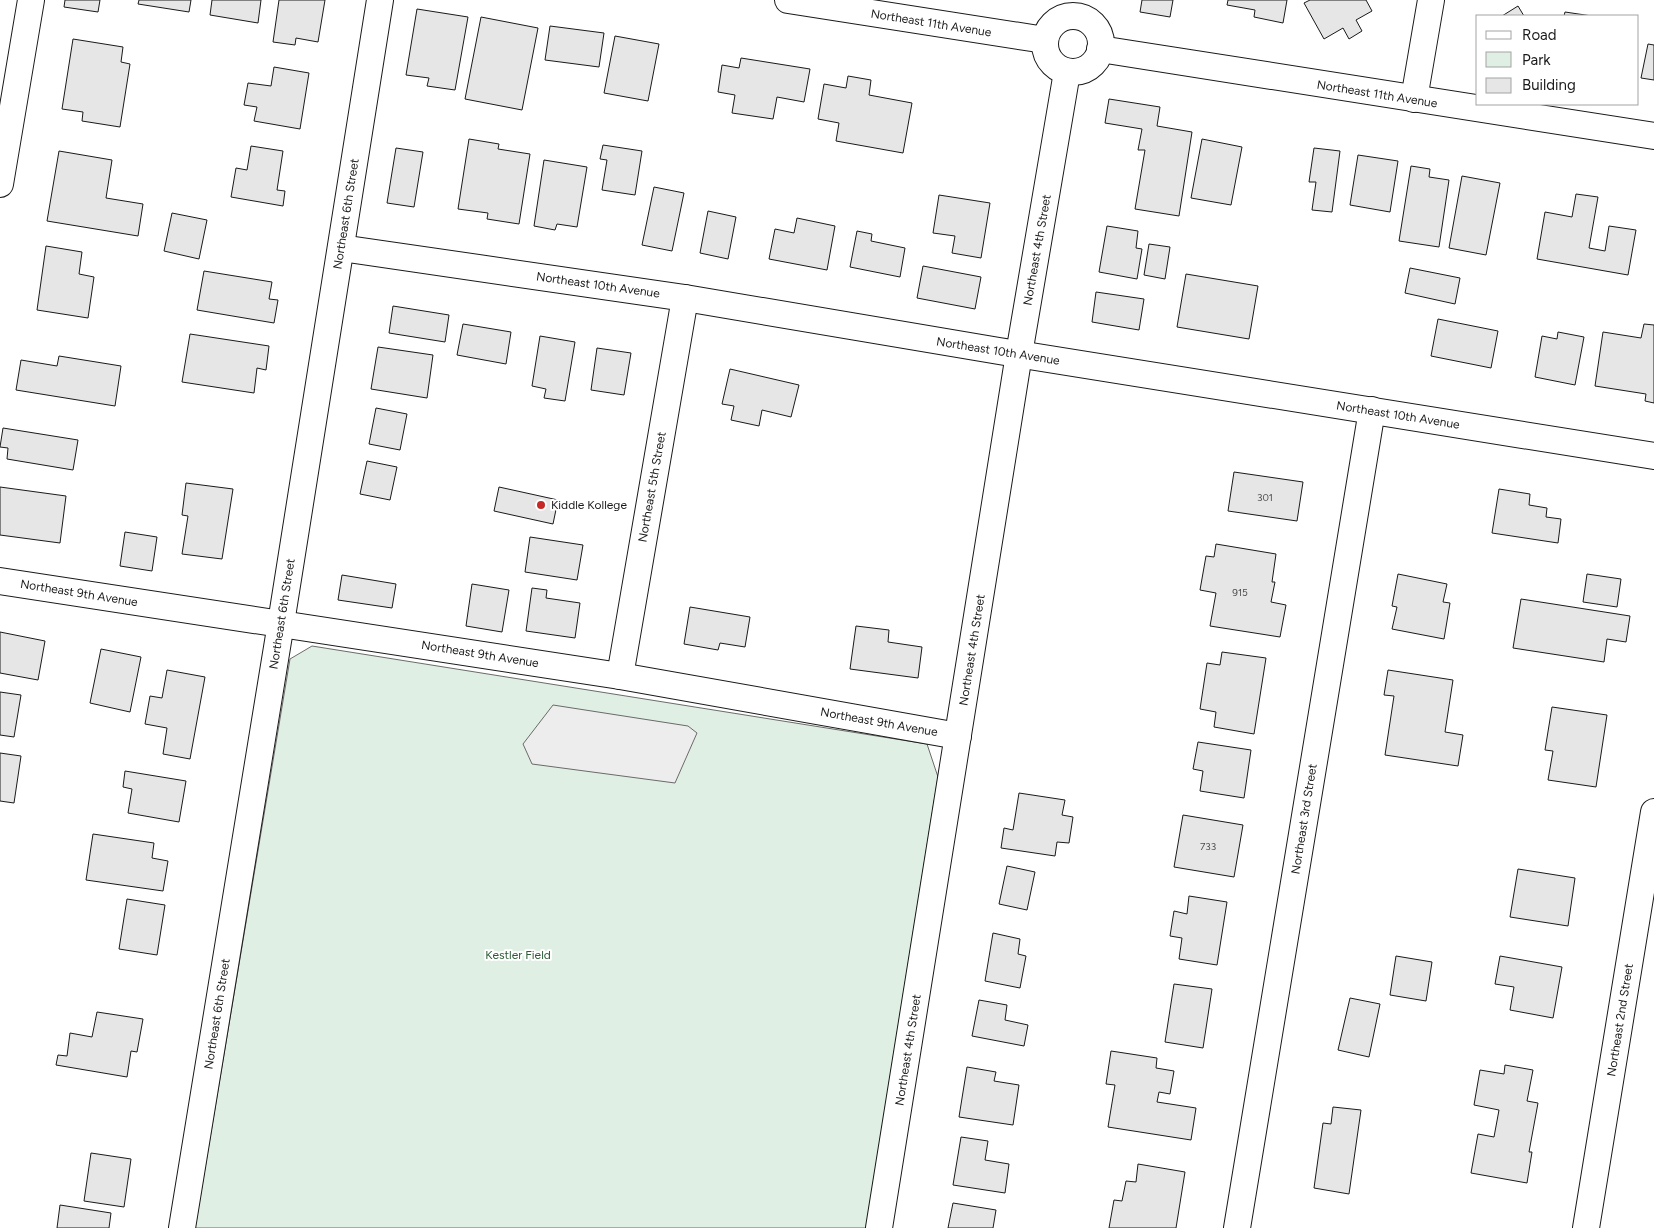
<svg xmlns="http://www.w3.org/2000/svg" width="1654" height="1228" viewBox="0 0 1654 1228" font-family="Figtree,sans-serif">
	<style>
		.green { fill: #e0efe3; stroke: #6a6a6a }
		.parking { fill: #ededed; stroke: #6a6a6a }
		.building { fill: #e6e6e6; stroke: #1a1a1a }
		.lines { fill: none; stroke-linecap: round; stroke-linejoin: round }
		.minor-casing { stroke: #1a1a1a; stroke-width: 28 }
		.minor { stroke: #fff; stroke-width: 26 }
		.poi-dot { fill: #c62828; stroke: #fff; stroke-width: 2 }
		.labels { text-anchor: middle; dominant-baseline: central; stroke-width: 4; stroke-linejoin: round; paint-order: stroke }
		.number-label { font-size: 10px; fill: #4d4d4d }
		.street-label { font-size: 12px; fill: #1a1a1a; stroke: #fff }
		.poi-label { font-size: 12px; fill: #1a1a1a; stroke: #fff; text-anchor: start }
		.park-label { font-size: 12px; fill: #2b5a34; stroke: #fff }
	</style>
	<rect width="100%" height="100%" fill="#fff"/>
	<polygon class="green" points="312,646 927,744 938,777 866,1228 195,1228 290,659"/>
	<polygon class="parking" points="553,705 688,726 697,733 675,783 532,764 523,744"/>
	<g class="building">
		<polygon points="65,0 100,0 98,12 64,7"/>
		<polygon points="139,0 191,0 189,12 138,4"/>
		<polygon points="212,0 261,0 258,23 210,15"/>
		<polygon points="279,0 325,0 318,42 296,38 295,45 273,42"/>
		<polygon points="1142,0 1173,0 1170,17 1140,12"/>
		<polygon points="1228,0 1287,0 1283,23 1254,17 1255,10 1227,5"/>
		<polygon points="1310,0 1366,0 1372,11 1356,20 1362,31 1349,39 1343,28 1324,39 1304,3"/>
		<polygon points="1518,6 1524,16 1502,16"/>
		<polygon points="417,9 468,17 455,90 427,86 429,78 406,75"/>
		<polygon points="1565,12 1592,16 1564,16"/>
		<polygon points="481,17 538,28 522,110 465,99"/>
		<polygon points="550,26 604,33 599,67 545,60"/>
		<polygon points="615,36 659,44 648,101 604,93"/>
		<polygon points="73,39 123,47 121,62 130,64 120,127 82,121 83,112 62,109"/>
		<polygon points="1648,44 1654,45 1654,80 1641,78"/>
		<polygon points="741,58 810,69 804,102 777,97 773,119 732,113 735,95 718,92 722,65 739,68"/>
		<polygon points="274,67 309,73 300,129 254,121 257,107 244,105 248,83 271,86"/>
		<polygon points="848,76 871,80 869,95 912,103 903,153 836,141 839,123 818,119 824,84 846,88"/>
		<polygon points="1109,99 1160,107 1157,126 1192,132 1179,216 1135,209 1145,150 1138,150 1142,129 1105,123"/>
		<polygon points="469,139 499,144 498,149 530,154 519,224 487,219 488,213 458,209"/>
		<polygon points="1202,139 1242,147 1231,205 1191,198"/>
		<polygon points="603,145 642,151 635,195 602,190 607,160 600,159"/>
		<polygon points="251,146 283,151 277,190 285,191 283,206 231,197 236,168 247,170"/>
		<polygon points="396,148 423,152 414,207 387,203"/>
		<polygon points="1314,148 1340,151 1332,212 1312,210 1316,182 1309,182"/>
		<polygon points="59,151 112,160 106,198 143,204 138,236 47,221"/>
		<polygon points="1358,155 1398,161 1390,212 1350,205"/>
		<polygon points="544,160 587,167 577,227 557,224 555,230 534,226"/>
		<polygon points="1411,166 1430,169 1429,177 1449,180 1439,247 1399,241"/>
		<polygon points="1462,176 1500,183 1486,255 1449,248"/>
		<polygon points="654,187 684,193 672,251 642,245"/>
		<polygon points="1576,194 1598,197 1589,248 1605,251 1609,226 1636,230 1628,275 1537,259 1545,212 1572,217"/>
		<polygon points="939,195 990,203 981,258 952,253 955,236 933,233"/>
		<polygon points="708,211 736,217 728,259 700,253"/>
		<polygon points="172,213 207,220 199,259 164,251"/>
		<polygon points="797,218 835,226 827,270 769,259 775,229 794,233"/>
		<polygon points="1107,226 1138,231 1136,248 1142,249 1137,279 1099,272"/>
		<polygon points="857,231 872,234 871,241 905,248 900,277 850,267"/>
		<polygon points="1149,244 1170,247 1165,279 1144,275"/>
		<polygon points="46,246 82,252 79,274 94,277 88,318 37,310"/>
		<polygon points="923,266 981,277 975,309 917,298"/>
		<polygon points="1410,268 1460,278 1455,304 1405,293"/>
		<polygon points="204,271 272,282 269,299 278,300 274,323 197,310"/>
		<polygon points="1186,274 1258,286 1249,339 1177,327"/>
		<polygon points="1096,292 1144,299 1139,330 1092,322"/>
		<polygon points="393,306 449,315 445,342 389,333"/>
		<polygon points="1438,319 1498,331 1491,368 1431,356"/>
		<polygon points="463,324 511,332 506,364 457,355"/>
		<polygon points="1644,324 1654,325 1654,403 1645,401 1646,394 1595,386 1603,332 1641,338"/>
		<polygon points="1558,332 1584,337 1575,385 1535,377 1542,336 1557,339"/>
		<polygon points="190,334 269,346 266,370 257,368 254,393 182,382"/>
		<polygon points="540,336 575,342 565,401 544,398 546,389 532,386"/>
		<polygon points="378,347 433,355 427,398 371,389"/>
		<polygon points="597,348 631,353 624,395 591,390"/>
		<polygon points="59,356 121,366 115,406 16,390 21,360 57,366"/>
		<polygon points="730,369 799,385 791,417 762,410 759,426 731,420 734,406 722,404"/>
		<polygon points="376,408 407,414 400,450 369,444"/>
		<polygon points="3,428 78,440 73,470 7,459 8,448 0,447"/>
		<polygon points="367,461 397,467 390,500 360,494"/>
		<polygon points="1234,472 1303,482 1297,521 1228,511"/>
		<polygon points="186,483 233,489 222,559 182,554 188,516 182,515"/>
		<polygon points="0,487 66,496 60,543 0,535"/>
		<polygon points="499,487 558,500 553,524 494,511"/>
		<polygon points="1499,489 1530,494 1529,505 1547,508 1546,517 1561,519 1558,543 1492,533"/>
		<polygon points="125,532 157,537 152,571 120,566"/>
		<polygon points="530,537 583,545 577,580 525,572"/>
		<polygon points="1216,544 1276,554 1272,582 1275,582 1271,602 1286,605 1280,637 1210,626 1216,593 1200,590 1206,556 1214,557"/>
		<polygon points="1398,574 1447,584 1443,602 1450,603 1444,639 1392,629 1397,607 1392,606"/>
		<polygon points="1587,574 1621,579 1617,607 1583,602"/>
		<polygon points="342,575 396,584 392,608 338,600"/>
		<polygon points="472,584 509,590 502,632 466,626"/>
		<polygon points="532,588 547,590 546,598 580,603 575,638 526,631"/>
		<polygon points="1521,599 1630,616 1626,642 1607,639 1604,662 1513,648"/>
		<polygon points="690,607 750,617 745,647 720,643 718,650 684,644"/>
		<polygon points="856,626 889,630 888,642 922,647 918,678 850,669"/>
		<polygon points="0,632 45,641 38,680 0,673"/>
		<polygon points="101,649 141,657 130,712 90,703"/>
		<polygon points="1222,652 1266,658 1254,734 1214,727 1216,712 1200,709 1207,663 1220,665"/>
		<polygon points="167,670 205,677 190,759 163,754 167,728 145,724 150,696 162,698"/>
		<polygon points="1388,670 1453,680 1445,732 1463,735 1458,766 1385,755 1394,696 1384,695"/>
		<polygon points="0,692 21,695 14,737 0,735"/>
		<polygon points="1552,707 1607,715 1596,787 1548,780 1553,751 1545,750"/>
		<polygon points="1198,742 1251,750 1244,798 1200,791 1203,771 1193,769"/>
		<polygon points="0,753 21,756 14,803 0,801"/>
		<polygon points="125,771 186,781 179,822 128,813 132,789 123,787"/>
		<polygon points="1019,793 1065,800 1062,815 1073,817 1069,843 1057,842 1055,856 1001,848 1004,828 1013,830"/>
		<polygon points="1183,815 1243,825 1234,877 1174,867"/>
		<polygon points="93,834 154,843 152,858 168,861 163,891 86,880"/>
		<polygon points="1007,866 1035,872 1027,910 999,904"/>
		<polygon points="1518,869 1575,878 1568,926 1510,917"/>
		<polygon points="1189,896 1227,902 1217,965 1179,959 1182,938 1170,936 1174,911 1187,914"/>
		<polygon points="127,899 165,905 157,955 119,949"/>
		<polygon points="993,933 1020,939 1018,954 1026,956 1020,988 985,981"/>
		<polygon points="1396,956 1432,962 1426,1001 1390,995"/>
		<polygon points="1500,956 1562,967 1553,1018 1510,1010 1514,987 1495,984"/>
		<polygon points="1174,984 1212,989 1203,1048 1165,1042"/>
		<polygon points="1350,998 1380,1004 1369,1057 1338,1050"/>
		<polygon points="979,1000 1007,1005 1005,1020 1028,1025 1024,1046 972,1036"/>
		<polygon points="97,1012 143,1019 137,1052 131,1051 127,1077 56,1065 58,1055 67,1056 70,1033 92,1037"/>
		<polygon points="1111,1051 1157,1058 1156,1068 1174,1071 1170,1094 1159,1092 1157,1102 1196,1108 1191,1140 1108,1127 1115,1085 1106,1084"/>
		<polygon points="1505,1065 1533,1070 1527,1101 1538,1103 1529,1152 1532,1152 1527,1183 1471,1173 1478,1134 1494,1137 1499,1110 1474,1105 1480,1070 1504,1074"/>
		<polygon points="967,1067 996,1072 994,1081 1019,1085 1013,1125 959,1117"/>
		<polygon points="1333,1107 1361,1110 1349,1194 1314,1188 1323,1123 1331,1124"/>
		<polygon points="961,1137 988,1141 985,1160 1009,1164 1005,1193 953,1185"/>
		<polygon points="91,1153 131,1159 124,1207 84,1201"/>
		<polygon points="1138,1164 1185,1172 1176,1228 1109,1228 1114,1200 1122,1201 1126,1181 1136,1182"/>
		<polygon points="953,1203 996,1210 993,1228 948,1228"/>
		<polygon points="60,1205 111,1213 109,1228 57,1228"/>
	</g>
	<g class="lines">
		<g class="minor-casing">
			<g id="minor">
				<polyline points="788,0 1045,40"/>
				<circle cx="1073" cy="44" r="28"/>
				<polyline points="1100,49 1654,136"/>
				<polyline points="1414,99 1431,0"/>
				<polyline points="0,184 31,0"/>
				<polyline points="341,248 685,298 999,351 1654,456"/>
				<polyline points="0,581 620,676 958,736"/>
				<polyline points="620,676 685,298"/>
				<polyline points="182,1228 281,623 380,0"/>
				<polyline points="879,1228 1019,354 1067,72"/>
				<polyline points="1237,1228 1372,410"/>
				<polyline points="1586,1228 1654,812"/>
			</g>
		</g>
		<use href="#minor" class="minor"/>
	</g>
	<circle class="poi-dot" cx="541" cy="505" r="5"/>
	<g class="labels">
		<g class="number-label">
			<text x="1265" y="497">301</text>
			<text x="1240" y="592">915</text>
			<text x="1208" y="846">733</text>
		</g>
		<g class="street-label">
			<text transform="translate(931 23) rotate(9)">Northeast 11th Avenue</text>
			<text transform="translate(1377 94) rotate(9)">Northeast 11th Avenue</text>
			<text transform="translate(346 214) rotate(-81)">Northeast 6th Street</text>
			<text transform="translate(1037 250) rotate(-80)">Northeast 4th Street</text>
			<text transform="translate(598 285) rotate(8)">Northeast 10th Avenue</text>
			<text transform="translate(998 351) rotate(9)">Northeast 10th Avenue</text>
			<text transform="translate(1398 415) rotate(9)">Northeast 10th Avenue</text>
			<text transform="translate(652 487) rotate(-80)">Northeast 5th Street</text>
			<text transform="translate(79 593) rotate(9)">Northeast 9th Avenue</text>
			<text transform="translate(282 614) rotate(-81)">Northeast 6th Street</text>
			<text transform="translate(972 650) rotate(-81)">Northeast 4th Street</text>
			<text transform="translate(480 654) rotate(9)">Northeast 9th Avenue</text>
			<text transform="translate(879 722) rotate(10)">Northeast 9th Avenue</text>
			<text transform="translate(1304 819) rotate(-81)">Northeast 3rd Street</text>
			<text transform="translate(217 1014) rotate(-81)">Northeast 6th Street</text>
			<text transform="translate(1620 1020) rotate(-81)">Northeast 2nd Street</text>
			<text transform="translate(908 1050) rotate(-81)">Northeast 4th Street</text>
		</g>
		<g class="poi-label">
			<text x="551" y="505">Kiddle Kollege</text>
		</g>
		<g class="park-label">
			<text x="518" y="955">Kestler Field</text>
		</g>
	</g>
	<rect x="1476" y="15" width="162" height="90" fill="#ffffff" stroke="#a3a3a3"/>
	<rect x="1486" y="31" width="25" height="8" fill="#ffffff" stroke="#a3a3a3"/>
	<text x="1522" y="40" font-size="15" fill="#1a1a1a">Road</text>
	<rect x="1486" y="52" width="25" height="15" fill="#e0efe3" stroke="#a3a3a3"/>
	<text x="1522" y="65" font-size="15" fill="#1a1a1a">Park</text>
	<rect x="1486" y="78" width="25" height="15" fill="#e6e6e6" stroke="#a3a3a3"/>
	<text x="1522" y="90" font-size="15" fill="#1a1a1a">Building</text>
</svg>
